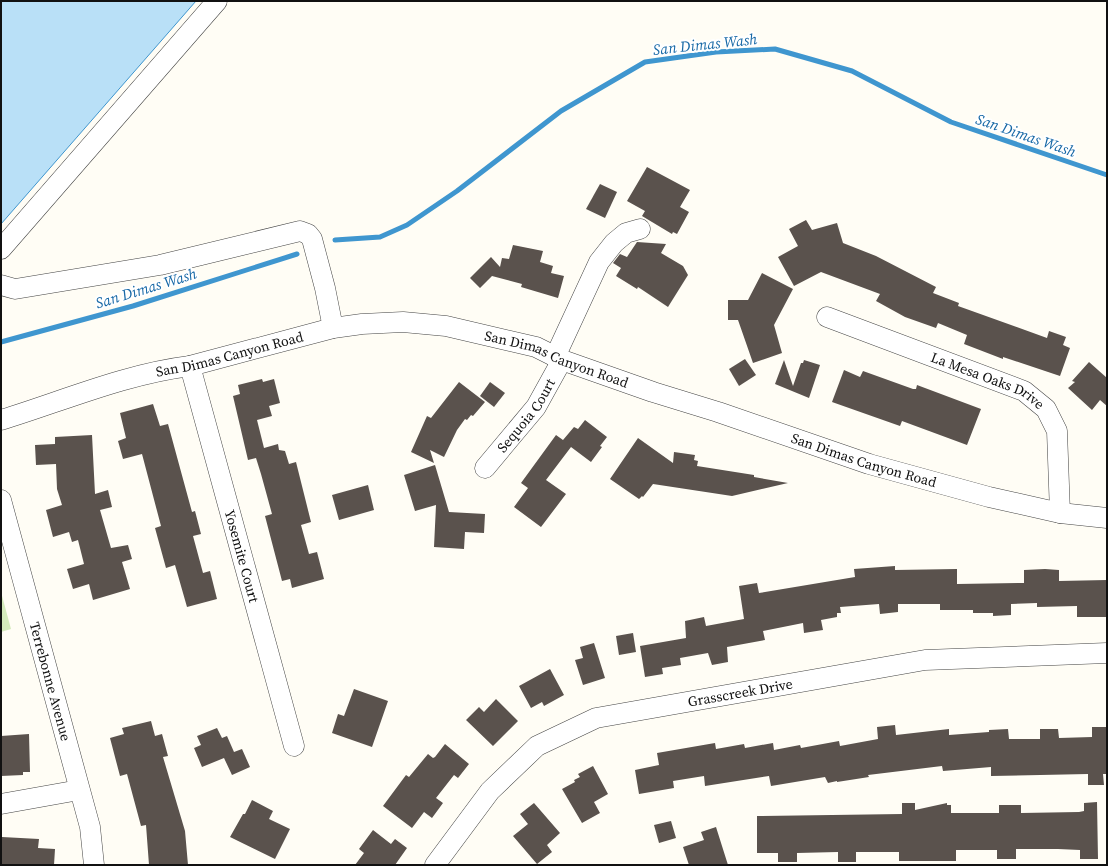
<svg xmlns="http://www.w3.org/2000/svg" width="1108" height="866" viewBox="0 0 1108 866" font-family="'Source Serif 4',serif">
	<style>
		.green { fill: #d5ebbd }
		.water { fill: #b9e0f7; stroke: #3f96cf }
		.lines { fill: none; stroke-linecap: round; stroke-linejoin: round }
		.stream { stroke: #3f96cf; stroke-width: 5 }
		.building { fill: #5a524d }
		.minor-casing { stroke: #444; stroke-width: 21 }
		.minor { stroke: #fff; stroke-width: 20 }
		.labels { text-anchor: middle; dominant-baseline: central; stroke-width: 4; stroke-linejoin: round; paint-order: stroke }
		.street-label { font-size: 14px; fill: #111; stroke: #fff }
		.water-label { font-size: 15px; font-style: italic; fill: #1768a6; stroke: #fff }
	</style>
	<rect width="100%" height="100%" fill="#fffdf5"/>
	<polygon class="green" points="1,592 11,629 1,632"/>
	<polygon class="water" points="1,1 196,1 1,224"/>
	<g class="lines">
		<g class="stream">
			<polyline points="335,240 380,237 407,225 457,191 561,111 645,62 716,52 775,49 852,71 951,122 1107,175"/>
			<polyline points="1,342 133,306 297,254"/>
		</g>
	</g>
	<g class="building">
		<polygon points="647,167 690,190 680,207 689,212 677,234 673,232 672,234 642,216 645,211 627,201"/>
		<polygon points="600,184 617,192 605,218 586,209"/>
		<polygon points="806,220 812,230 837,223 843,243 876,256 936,287 933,293 959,303 958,306 1047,338 1049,331 1066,337 1063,345 1070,348 1060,376 1003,357 1003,359 964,344 967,335 938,323 936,328 905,317 876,301 880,294 821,272 794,286 778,257 798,246 789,229"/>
		<polygon points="637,242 666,244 661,253 683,266 688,275 668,307 638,287 637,289 616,276 621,268 613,263 620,254 627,257"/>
		<polygon points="513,245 543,251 540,262 553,266 551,273 564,276 558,298 521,287 522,284 492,276 480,288 470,278 491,257 500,267 502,258 509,259"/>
		<polygon points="762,273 793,289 774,325 782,353 753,363 738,320 728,320 728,300 748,300"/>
		<polygon points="745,359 756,375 739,386 729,369"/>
		<polygon points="784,360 793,386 801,363 803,363 804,360 820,365 809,398 775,384"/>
		<polygon points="1089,362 1107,378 1107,406 1100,400 1092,410 1068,388 1075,382 1072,381"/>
		<polygon points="844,370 860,377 863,371 913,389 916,389 917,385 981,409 967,445 902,421 900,426 832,402"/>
		<polygon points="262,379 263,382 274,379 280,403 269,406 272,416 257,420 264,448 278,444 279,450 285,451 289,464 296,462 311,522 301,525 309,554 317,552 324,579 292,588 290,579 282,581 265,516 272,514 261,474 256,458 248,460 233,396 240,394 238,385"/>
		<polygon points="459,382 485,402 473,416 471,415 467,420 465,419 457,430 444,457 430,450 434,463 411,452 427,416 431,418"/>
		<polygon points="490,382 505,393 494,407 480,396"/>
		<polygon points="153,404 160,426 168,424 192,512 195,511 201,534 193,536 203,573 210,571 217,599 187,607 175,565 166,568 155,528 161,526 142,454 123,459 118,441 126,438 120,413"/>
		<polygon points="585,420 607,437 600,446 602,447 591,462 571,447 546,480 566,494 541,527 514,507 528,488 521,483 556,435 563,440 574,427 578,429"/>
		<polygon points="92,435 95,494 108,490 112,507 100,510 111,548 128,545 132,559 122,562 130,589 93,600 89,584 73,589 67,569 84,564 78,540 72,542 69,532 53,537 46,510 62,505 57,489 56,464 36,465 35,445 55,444 55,437"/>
		<polygon points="638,438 673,463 674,452 695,455 694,460 698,461 697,466 754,475 754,477 788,483 732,496 653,484 643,497 642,496 639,499 610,479"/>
		<polygon points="435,465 449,512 485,514 484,533 465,532 464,549 434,547 436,505 415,511 404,475"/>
		<polygon points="368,485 374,510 339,520 332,495"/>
		<polygon points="895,566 895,570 957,569 957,584 1024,583 1024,570 1045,569 1059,570 1059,581 1107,580 1107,617 1077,617 1077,606 1037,607 1037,603 1011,604 1011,615 993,616 993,613 973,613 973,610 940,610 940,604 898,604 898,612 880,614 879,604 840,607 841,613 837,613 837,617 821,620 823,630 804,633 803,623 763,631 765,640 727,647 728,662 712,665 708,653 680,658 681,665 662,668 663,674 645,677 640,646 686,638 685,621 704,617 706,626 744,619 739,586 757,583 759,593 855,577 854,569"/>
		<polygon points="633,633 636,652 619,655 616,636"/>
		<polygon points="594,643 605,678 583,685 575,660 583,658 580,647"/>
		<polygon points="550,669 564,695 544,706 542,702 531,708 519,686"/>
		<polygon points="354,689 388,701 372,747 332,733 338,714 344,716"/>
		<polygon points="496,699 518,721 493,746 466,720 479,707 484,712"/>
		<polygon points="151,721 155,736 162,734 168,756 163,757 185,831 188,865 149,865 146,825 141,826 127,774 120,776 110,738 124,734 122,728"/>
		<polygon points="895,725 896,735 949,729 949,735 989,732 989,730 1008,729 1009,739 1040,739 1040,729 1058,729 1059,738 1092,737 1092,727 1107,727 1107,774 1103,774 1104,785 1088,785 1088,774 991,776 991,767 943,771 942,766 868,775 869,777 837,782 837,781 828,783 825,777 771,786 769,776 705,786 704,776 673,781 674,788 639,794 635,770 659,765 657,753 715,743 716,749 744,744 745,748 773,743 774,750 800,745 801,748 839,741 840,746 878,739 877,727"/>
		<polygon points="217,728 222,738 227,736 234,752 242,749 250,767 232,775 224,758 202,767 194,748 201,745 197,736"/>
		<polygon points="29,734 30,772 23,772 23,775 1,776 1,736"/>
		<polygon points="445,744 469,764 458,778 454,775 436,798 443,803 432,818 424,812 412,828 383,806 406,775 409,777 428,754 433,758 435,757"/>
		<polygon points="593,766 608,794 594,802 600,813 582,823 562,789 575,782 574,780 580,777 578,774"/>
		<polygon points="252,800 273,811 269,819 290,829 275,859 230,837 243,814 245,814"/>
		<polygon points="1097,802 1098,859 1080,859 1080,850 1058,849 1016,849 1016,859 997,859 997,850 956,850 956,861 899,861 899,852 856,852 856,862 838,862 838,852 797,853 797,862 778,862 778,853 757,853 757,816 902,814 902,803 915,803 915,810 947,803 947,805 951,805 951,813 999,813 999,805 1021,805 1021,813 1079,812 1084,811 1084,803"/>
		<polygon points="534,803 560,833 547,845 552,852 537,864 513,836 528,824 520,814"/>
		<polygon points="671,821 676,838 659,843 654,825"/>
		<polygon points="716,827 728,865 689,865 683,847 704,840 701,832"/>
		<polygon points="373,830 391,844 395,839 407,848 395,865 355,865 364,853 359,849"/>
		<polygon points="2,837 39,839 38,848 55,849 54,865 1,865"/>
	</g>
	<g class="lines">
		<g class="minor-casing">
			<g id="minor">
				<polyline points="1,249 217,1"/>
				<polyline points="1,285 15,289 160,265 300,231 308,234 312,239 325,288 333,328"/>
				<path id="s1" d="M827 317 1024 391 1046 409 1057 431 1060 513"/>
				<polyline points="555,357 599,262 614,243 626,233 640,229"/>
				<path id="s2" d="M190 366 294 746"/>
				<path id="s3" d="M1 420C63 401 125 374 190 366L333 328 362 324 403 322 446 326 536 347 562 360 653 392 718 412 869 464 989 497 1060 513 1107 518"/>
				<path id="s4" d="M485 468 536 407 562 360"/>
				<path id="s5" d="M1 500 90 827 94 865"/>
				<polyline points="1,804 79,790"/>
				<path id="s6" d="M435 865 490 791 537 746 596 718 925 660 1107 653"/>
			</g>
		</g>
		<use href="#minor" class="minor"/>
	</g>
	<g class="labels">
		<g class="street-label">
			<text stroke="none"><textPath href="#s3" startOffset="238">San Dimas Canyon Road</textPath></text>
			<text stroke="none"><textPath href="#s3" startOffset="574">San Dimas Canyon Road</textPath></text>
			<text stroke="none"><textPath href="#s1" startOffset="173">La Mesa Oaks Drive</textPath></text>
			<text stroke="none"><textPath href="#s4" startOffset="67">Sequoia Court</textPath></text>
			<text stroke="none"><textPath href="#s3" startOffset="898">San Dimas Canyon Road</textPath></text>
			<text stroke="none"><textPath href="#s2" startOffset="197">Yosemite Court</textPath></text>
			<text stroke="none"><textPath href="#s5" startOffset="188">Terrebonne Avenue</textPath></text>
			<text stroke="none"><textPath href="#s6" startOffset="369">Grasscreek Drive</textPath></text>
		</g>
		<g class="water-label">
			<text transform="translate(705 44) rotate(-6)">San Dimas Wash</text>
			<text transform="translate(1026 135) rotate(19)">San Dimas Wash</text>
			<text transform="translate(146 288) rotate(-17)">San Dimas Wash</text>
		</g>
	</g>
	<rect width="1108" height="866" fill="none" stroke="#111111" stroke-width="4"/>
</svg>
